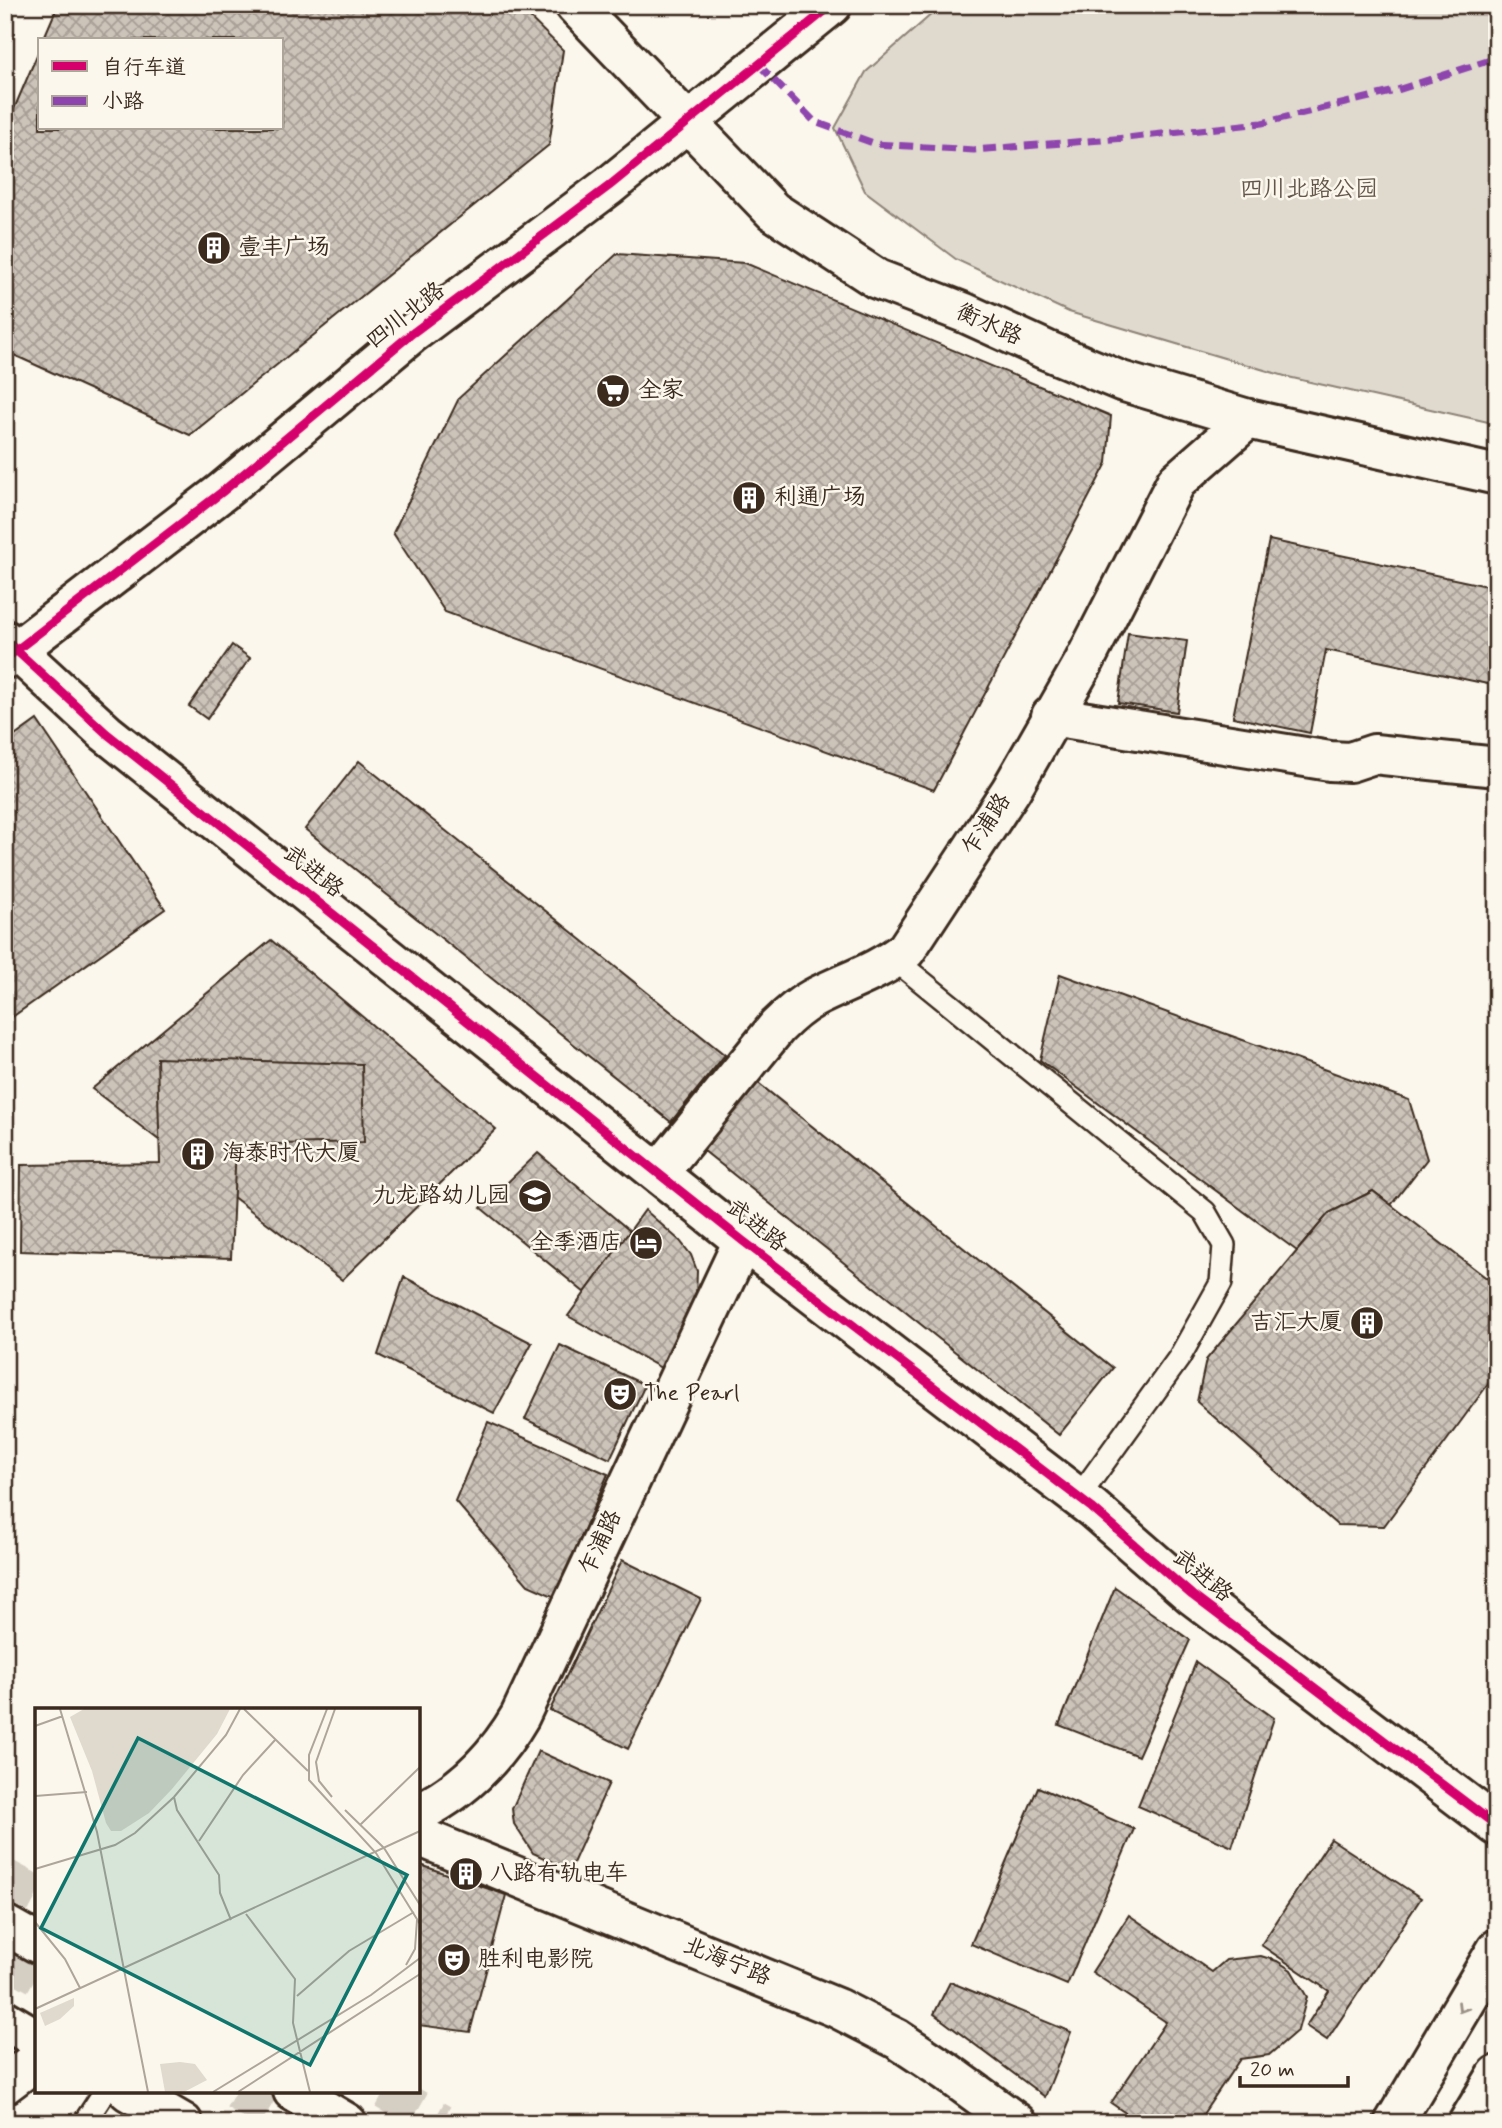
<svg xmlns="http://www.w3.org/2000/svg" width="1502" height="2128" viewBox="0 0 1502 2128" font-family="Mynerve,'LXGW WenKai TC',sans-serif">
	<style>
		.green { fill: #dfd9ce; stroke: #8d8276; stroke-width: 2 }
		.building { fill: url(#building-cross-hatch); stroke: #3b2a1e; stroke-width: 2 }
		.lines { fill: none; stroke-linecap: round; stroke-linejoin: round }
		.highway-tunnel { stroke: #d5cec3; stroke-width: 38; stroke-dasharray: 38 19; stroke-linecap: butt }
		.lane-casing { stroke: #3b2a1e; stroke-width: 26 }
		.street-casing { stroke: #3b2a1e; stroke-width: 44 }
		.secondary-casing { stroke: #3b2a1e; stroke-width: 44 }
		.primary-casing { stroke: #3b2a1e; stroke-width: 44 }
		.lane { stroke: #fbf7ec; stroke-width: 21 }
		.street { stroke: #fbf7ec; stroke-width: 38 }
		.secondary { stroke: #fbf7ec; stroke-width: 38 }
		.primary { stroke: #fbf7ec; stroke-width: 38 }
		.quiet { stroke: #8e44ad; stroke-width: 7; stroke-dasharray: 14 7; stroke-linecap: butt }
		.cycleway-casing { stroke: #fbf7ec; stroke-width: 13 }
		.cycleway { stroke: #d6006c; stroke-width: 9 }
		.oneway { stroke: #9b9085 }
		.labels { text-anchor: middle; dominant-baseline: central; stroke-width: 5; stroke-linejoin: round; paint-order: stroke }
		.park-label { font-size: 23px; fill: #64564a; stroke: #fbf7ec }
		.poi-label { font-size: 23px; fill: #3b2a1e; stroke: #fbf7ec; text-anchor: start }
		.street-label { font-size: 23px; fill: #3b2a1e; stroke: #fbf7ec }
		.inset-road { fill: none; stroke: #aea59a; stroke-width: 2 }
		.view { fill: #0f766e; fill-opacity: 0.15; stroke: #0f766e; stroke-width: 3.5 }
		.inset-edge { fill: none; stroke: #3b2a1e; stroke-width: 3.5 }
	</style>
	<defs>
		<pattern id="building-cross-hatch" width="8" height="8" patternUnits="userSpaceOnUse" patternTransform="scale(1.75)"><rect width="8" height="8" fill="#ccc4b9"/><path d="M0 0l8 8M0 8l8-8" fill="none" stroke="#a79f96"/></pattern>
	</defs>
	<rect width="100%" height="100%" fill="#fbf7ec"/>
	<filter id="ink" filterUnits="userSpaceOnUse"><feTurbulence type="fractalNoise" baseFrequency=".0143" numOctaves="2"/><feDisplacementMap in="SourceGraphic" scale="14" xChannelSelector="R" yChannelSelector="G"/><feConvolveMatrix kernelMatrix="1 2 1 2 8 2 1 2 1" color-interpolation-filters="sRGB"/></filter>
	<g filter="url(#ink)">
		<polygon class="green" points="942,5 1497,5 1497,424 1288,377 1069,312 957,260 865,191 835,128 866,72"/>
		<g class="building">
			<polygon points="58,5 517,5 563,50 549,145 190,435 5,351 5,130 40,48 40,128 282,128 282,40 43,40"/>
			<polygon points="617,254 745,263 1111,416 1107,463 934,790 445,612 393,533 459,398"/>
			<polygon points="1269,540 1497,588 1497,686 1326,650 1310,733 1233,717"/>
			<polygon points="1128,633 1187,641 1177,712 1118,703"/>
			<polygon points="232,645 250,658 207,719 189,706"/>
			<polygon points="37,720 165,909 5,1022 5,743"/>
			<polygon points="359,761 725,1055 671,1122 305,829"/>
			<polygon points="271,940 496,1129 342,1280 92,1089"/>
			<polygon points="1060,974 1409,1100 1427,1159 1391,1205 1373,1191 1329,1213 1297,1251 1040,1060"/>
			<polygon points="157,1058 362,1064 364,1142 236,1145 231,1258 20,1251 21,1165 160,1163"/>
			<polygon points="747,1074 1113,1368 1059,1435 693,1142"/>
			<polygon points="538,1153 630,1231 585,1293 481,1208"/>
			<polygon points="1373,1191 1497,1286 1497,1372 1384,1526 1337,1525 1197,1402 1206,1360 1297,1251 1329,1213"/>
			<polygon points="645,1210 680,1241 691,1255 697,1271 696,1298 663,1369 568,1316"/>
			<polygon points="404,1277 532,1343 494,1413 378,1355"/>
			<polygon points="560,1345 645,1385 610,1459 525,1419"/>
			<polygon points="488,1422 608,1474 555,1597 528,1585 455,1501"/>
			<polygon points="622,1560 701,1599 628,1749 550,1710"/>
			<polygon points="1115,1587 1190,1640 1138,1756 1059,1725"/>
			<polygon points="1196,1662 1274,1718 1232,1847 1138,1806"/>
			<polygon points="538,1751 609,1783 570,1870 533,1853 514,1824 512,1809"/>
			<polygon points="1038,1787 1134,1829 1067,1985 971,1944"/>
			<polygon points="1331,1839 1421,1898 1327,2040 1306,2026 1329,1991 1261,1945"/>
			<polygon points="418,1864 506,1895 470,2032 418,2025"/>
			<polygon points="1129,1915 1212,1972 1226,1960 1261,1956 1277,1961 1291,1970 1307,1997 1298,2030 1269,2055 1240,2059 1197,2123 1140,2123 1111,2103 1166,2022 1092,1972"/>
			<polygon points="950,1982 1071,2032 1045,2097 934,2014"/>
		</g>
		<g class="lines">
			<g class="highway-tunnel">
				<polyline points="5,1878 37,1895"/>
				<polyline points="5,1957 37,1975"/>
				<polyline points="236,2091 290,2123"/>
				<polyline points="385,2091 441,2123"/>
			</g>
			<g class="lane-casing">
				<g id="lane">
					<polyline points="894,959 1205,1212 1224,1245 1221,1283 1179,1358 1078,1498"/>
					<polyline points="84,2123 105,2091"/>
				</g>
			</g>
			<g class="street-casing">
				<g id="street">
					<polyline points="575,5 773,211 877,279 965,313 1046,350 1121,381 1248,419 1497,475"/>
					<polyline points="1051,716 1330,761 1350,762 1374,754 1497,767"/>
					<path d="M659 1172 777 1027C788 1016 799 1006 812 999 844 982 877 973 906 950L1011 790 1083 664 1176 482 1248 419"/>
					<path d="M418 1813C463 1791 495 1759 520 1716L743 1241"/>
					<polyline points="418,1836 837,2008 897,2039 947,2072 1017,2123"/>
					<polyline points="5,2084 37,2060"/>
				</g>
			</g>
			<g class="secondary-casing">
				<g id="secondary">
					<polyline points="5,640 106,733 743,1241 1092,1508 1192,1595 1497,1826"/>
					<polyline points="5,659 222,492 410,335 609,186 832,5"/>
				</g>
			</g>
			<g class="primary-casing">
				<g id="primary">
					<polyline points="5,1925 37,1943"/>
					<polyline points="5,2020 37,2039"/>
					<polyline points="128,2091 183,2123"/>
					<polyline points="293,2091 347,2123"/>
					<polyline points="1394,2123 1497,1949"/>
					<polyline points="1468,2123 1497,2075"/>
				</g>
			</g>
			<use href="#lane" class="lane"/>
			<use href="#street" class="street"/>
			<use href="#secondary" class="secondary"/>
			<use href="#primary" class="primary"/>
			<polyline class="quiet" points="759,65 815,122 876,144 974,150 1126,138 1262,123 1391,92 1497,58"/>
			<g class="cycleway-casing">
				<g id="cycleway">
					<polyline points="5,640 106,733 743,1241 1092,1508 1192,1595 1497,1826"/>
					<polyline points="5,659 222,492 410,335 609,186 832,5"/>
				</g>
			</g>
			<use href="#cycleway" class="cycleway"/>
		</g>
		<defs><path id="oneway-chevron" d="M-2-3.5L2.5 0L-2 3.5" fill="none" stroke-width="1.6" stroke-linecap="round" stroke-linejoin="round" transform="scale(1.75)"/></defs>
		<use class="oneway" href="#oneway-chevron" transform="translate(1462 2008) rotate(121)"/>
	</g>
	<defs>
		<g id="building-disc" transform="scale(1.75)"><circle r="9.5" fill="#3b2a1e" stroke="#fbf7ec"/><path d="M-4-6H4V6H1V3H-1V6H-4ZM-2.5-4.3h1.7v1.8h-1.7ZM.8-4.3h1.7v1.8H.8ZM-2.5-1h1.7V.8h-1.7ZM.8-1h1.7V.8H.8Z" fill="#fff"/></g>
		<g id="supermarket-disc" transform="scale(1.75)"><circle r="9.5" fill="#3b2a1e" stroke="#fbf7ec"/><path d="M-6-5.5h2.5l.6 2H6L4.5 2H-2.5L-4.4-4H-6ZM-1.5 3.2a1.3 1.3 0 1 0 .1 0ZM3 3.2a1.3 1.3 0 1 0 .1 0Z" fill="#fff"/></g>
		<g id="school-disc" transform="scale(1.75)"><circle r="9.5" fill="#3b2a1e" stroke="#fbf7ec"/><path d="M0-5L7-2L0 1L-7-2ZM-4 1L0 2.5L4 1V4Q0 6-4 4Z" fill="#fff"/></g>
		<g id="hotel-disc" transform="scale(1.75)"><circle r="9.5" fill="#3b2a1e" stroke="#fbf7ec"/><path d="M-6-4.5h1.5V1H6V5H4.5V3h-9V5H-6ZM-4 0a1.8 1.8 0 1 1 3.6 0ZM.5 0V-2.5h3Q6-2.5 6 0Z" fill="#fff"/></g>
		<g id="theatre-disc" transform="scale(1.75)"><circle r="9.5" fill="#3b2a1e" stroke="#fbf7ec"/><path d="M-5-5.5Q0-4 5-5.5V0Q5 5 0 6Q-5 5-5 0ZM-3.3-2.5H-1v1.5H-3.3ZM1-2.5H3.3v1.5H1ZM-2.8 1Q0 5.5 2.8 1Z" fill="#fff"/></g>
	</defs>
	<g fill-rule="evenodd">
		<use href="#building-disc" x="214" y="248"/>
		<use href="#supermarket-disc" x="613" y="391"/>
		<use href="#building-disc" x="749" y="498"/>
		<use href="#building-disc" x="198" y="1154"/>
		<use href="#school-disc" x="535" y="1196"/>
		<use href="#hotel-disc" x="646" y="1243"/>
		<use href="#building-disc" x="1367" y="1323"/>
		<use href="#theatre-disc" x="620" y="1394"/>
		<use href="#building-disc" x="466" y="1874"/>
		<use href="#theatre-disc" x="454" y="1960"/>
	</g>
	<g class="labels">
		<g class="park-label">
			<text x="1309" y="190">四川北路公园</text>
		</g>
		<g class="poi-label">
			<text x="238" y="248">壹丰广场</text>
			<text x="638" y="391">全家</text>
			<text x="774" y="498">利通广场</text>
			<text x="222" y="1154">海泰时代大厦</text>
			<text x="510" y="1196" text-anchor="end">九龙路幼儿园</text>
			<text x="622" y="1243" text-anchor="end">全季酒店</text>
			<text x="1342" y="1323" text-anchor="end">吉汇大厦</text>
			<text x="644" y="1394">The Pearl</text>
			<text x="490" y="1874">八路有轨电车</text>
			<text x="478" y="1960">胜利电影院</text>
		</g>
		<g class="street-label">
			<text transform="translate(406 316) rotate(-38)">四川北路</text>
			<text transform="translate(989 325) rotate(24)">衡水路</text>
			<text transform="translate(987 825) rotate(-57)">乍浦路</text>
			<text transform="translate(313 872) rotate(38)">武进路</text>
			<text transform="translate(756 1226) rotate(38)">武进路</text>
			<text transform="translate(601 1543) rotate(-65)">乍浦路</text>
			<text transform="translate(1202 1576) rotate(39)">武进路</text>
			<text transform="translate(727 1962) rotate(22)">北海宁路</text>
		</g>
	</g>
	<g transform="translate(35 1708)">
		<rect width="385" height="385" fill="#fbf7ec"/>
		<path d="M49 1H195L182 26 137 81 114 105 86 123H76L71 115 57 63 35 9ZM145 354 160 356 172 372 149 384H130L125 356Z" fill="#dfd9ce"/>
		<path d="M39 290V298L25 311 10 318 5 305Z" fill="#dfd9ce"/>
		<path class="inset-road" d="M25 1 62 124 113 384M209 1 273 63M292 1 274 47V72L341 145 385 216M0 18 28 8M0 88 52 84M139 89 142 102 184 167 185 185 196 212M297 89 284 73 281 54 300 1M310 102 349 140 385 197M325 117 385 59M164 133 208 67 241 31M0 161 80 137 100 125 139 89 191 27 205 1M211 206 260 271 258 315 275 384M0 214 30 251 45 280M371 257 380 241 382 212M262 288 314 243 379 204M0 301 385 123M178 384 336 287 385 250M203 384 385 266"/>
		<path class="view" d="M103 30 372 167 275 357 6 220Z"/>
		<rect width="385" height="385" class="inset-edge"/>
	</g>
	<rect width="1502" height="2128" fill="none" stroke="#fbf7ec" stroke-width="28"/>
	<rect x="14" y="14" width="1474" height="2100" fill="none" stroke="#3b2a1e" stroke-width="2.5" filter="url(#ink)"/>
	<rect x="38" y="38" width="245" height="91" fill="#fbf7ec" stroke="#aea59a" stroke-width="2"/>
	<rect x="52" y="61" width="35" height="10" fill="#d6006c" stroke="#aea59a" stroke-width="2"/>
	<text x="102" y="74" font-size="21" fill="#3b2a1e">自行车道</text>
	<rect x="52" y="96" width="35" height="10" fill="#8e44ad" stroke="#aea59a" stroke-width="2"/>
	<text x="102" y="108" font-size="21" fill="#3b2a1e">小路</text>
	<path d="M1240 2076v10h108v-10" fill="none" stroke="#3b2a1e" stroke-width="3.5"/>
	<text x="1250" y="2076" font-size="21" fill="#3b2a1e" stroke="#fbf7ec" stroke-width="5" paint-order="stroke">20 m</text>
</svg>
